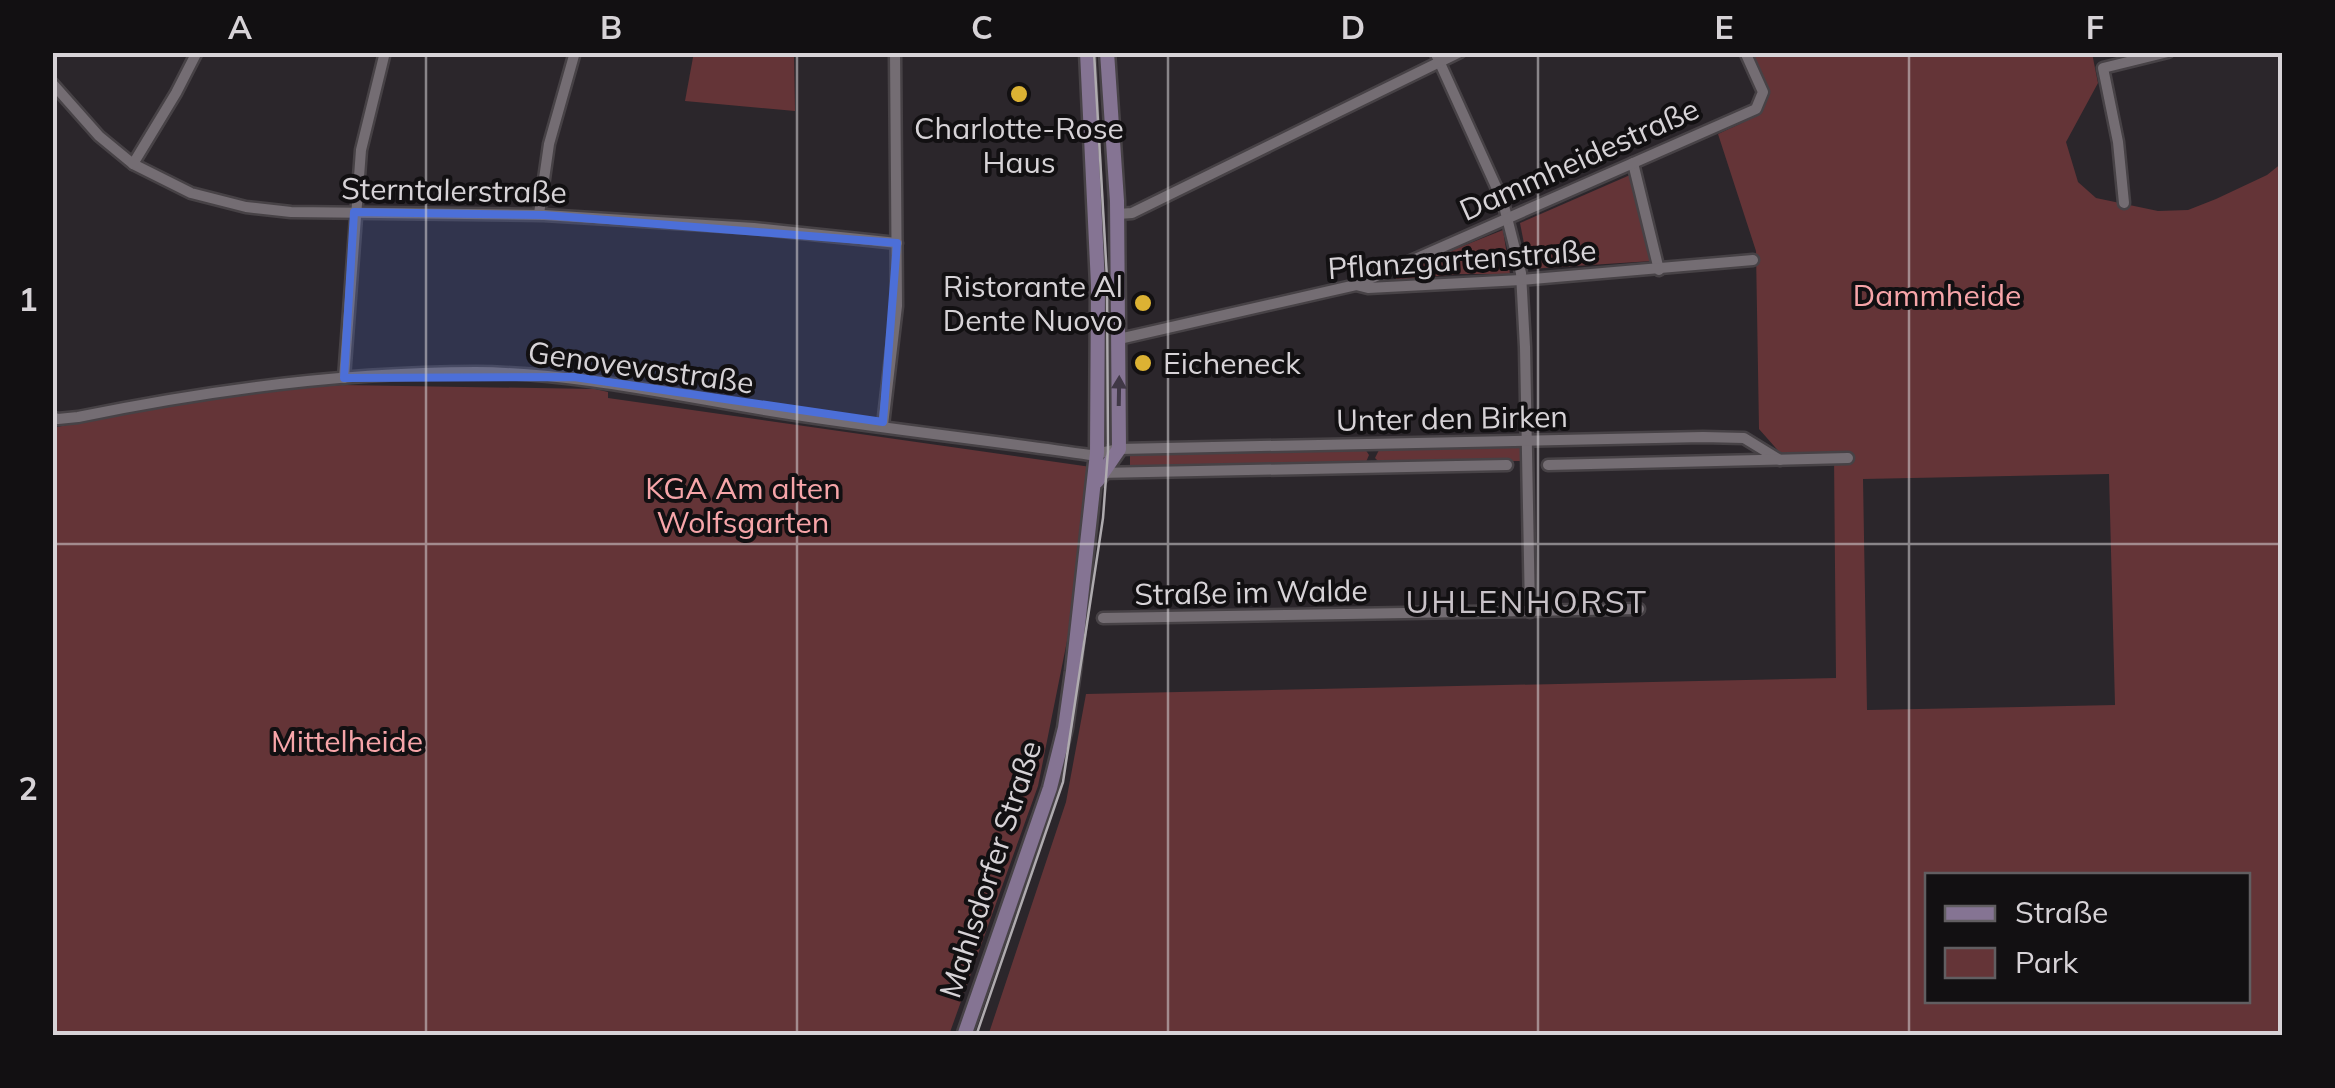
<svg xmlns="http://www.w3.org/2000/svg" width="2335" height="1088" viewBox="0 0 2335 1088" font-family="Mulish,sans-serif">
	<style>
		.green { fill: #643437; fill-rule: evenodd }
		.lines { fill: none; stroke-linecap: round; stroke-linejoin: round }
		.minor-casing { stroke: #474246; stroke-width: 15 }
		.secondary-casing { stroke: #474246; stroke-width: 19 }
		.minor { stroke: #746d73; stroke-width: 10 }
		.secondary { stroke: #857493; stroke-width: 14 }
		.tram { stroke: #afabaf; stroke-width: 2.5 }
		.oneway { fill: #403846 }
		.marked { fill: #4c6fd8; fill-opacity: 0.2; stroke: #4c6fd8; stroke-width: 8; stroke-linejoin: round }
		.grid { fill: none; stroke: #d7d3d7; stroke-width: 2.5; stroke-opacity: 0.55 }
		.poi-dot { fill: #dcb233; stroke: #121012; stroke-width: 4 }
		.labels { text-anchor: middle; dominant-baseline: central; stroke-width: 8; stroke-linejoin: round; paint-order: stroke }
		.poi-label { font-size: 30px; fill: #d7d3d7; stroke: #121012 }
		.street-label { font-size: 30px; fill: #d7d3d7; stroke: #121012 }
		.park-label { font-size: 30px; fill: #f7a5a9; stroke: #121012 }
		.neighbourhood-label { font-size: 32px; letter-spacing: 2.5px; fill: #c9c2c8; stroke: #121012 }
		.neatline { fill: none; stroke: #d7d3d7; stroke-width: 4 }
		.grid-label { font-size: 32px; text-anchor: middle; font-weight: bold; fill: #d7d3d7 }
	</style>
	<rect width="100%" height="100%" fill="#2b262b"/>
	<g class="green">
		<polygon points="694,52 794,53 795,111 685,101"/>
		<path d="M1750 53H2092L2098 83 2066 142 2078 182 2096 198 2158 211 2188 210 2216 199 2267 175 2282 163V1035L988 1036 1066 802 1086 694 1836 678 1834 455H1782L1759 429 1756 251 1718 134C1773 109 1777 109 1750 53ZM2109 474 2115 705 1867 710 1863 479ZM1928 876H2248V1000H1928Z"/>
		<polygon points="1630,175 1652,261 1529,269 1520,223"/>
		<polygon points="1503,230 1510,274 1459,274 1396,280 1395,273"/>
		<polygon points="342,385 595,389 608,392 608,398 1091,467 1069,631 1038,786 949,1035 53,1035 52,428 219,394"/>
		<polygon points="1520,447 1520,461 1379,462 1375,458 1380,448"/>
		<polygon points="1365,449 1369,455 1366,462 1130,467 1130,452"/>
	</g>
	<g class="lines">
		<g class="minor-casing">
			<g id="minor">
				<polyline points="1435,52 1503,202 1521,273 1525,347 1530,612"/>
				<polyline points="52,83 99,136 133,164 191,193 246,207 291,212 544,215 754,228 897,243"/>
				<polyline points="1633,163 1659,270"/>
				<polyline points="133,164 176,93 197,52"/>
				<polyline points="2124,203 2118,142 2103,68 2168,52"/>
				<polyline points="539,214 549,144 575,52"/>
				<polyline points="1118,214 1132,213 1460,52"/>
				<polyline points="1356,285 1756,109 1763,92 1745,52"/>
				<polyline points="1119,339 1356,285 1368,288 1521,280 1753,260"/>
				<polyline points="344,378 361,150 385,52"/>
				<path d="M52 417 58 419 78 417C209 390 342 372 476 372 579 373 681 397 783 413 885 429 988 440 1090 455L1119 449 1703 437 1744 438 1780 460"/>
				<polyline points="883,425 897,306 895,52"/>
				<polyline points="1548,465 1848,458"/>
				<polyline points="1098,473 1507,465"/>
				<polyline points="1103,618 1639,609"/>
			</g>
		</g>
		<g class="secondary-casing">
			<g id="secondary">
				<polyline points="1097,481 1119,449 1117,201 1107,52"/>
				<polyline points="964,1036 1050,788 1065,728 1073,671 1097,453 1098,285 1087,52"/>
			</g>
		</g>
		<use href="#minor" class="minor"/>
		<use href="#secondary" class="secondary"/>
		<polyline class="tram" points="976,1036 1063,782 1103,518 1108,451 1107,278 1094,52"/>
	</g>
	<defs><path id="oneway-solid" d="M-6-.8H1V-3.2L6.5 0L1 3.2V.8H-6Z" transform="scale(2.5)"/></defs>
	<use class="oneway" href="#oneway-solid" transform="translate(1119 391) rotate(-89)"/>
	<path class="marked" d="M354 212 544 215 897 243 883 422 574 377 344 378Z"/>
	<path class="grid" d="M426 52V1036M797 52V1036M1168 52V1036M1538 52V1036M1909 52V1036M52 544H2282"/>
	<g class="poi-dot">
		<circle cx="1019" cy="94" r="10"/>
		<circle cx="1143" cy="303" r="10"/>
		<circle cx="1143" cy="363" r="10"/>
	</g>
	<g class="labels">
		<g class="poi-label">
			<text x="1019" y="128">Charlotte-Rose<tspan x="1019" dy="34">Haus</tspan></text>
			<text x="1123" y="286" text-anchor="end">Ristorante Al<tspan x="1123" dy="34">Dente Nuovo</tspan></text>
			<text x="1163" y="363" text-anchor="start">Eicheneck</text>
		</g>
		<g class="street-label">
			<text transform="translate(1579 159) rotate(-24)">Dammheidestraße</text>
			<text transform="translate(454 190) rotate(1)">Sterntalerstraße</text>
			<text transform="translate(1462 259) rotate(-4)">Pflanzgartenstraße</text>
			<text transform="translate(641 367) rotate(8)">Genovevastraße</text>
			<text transform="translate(1452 418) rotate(-1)">Unter den Birken</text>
			<text transform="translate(1251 592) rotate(-1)">Straße im Walde</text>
			<text transform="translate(990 869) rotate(-72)">Mahlsdorfer Straße</text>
		</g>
		<g class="park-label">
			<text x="1937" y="295">Dammheide</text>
			<text x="743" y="488">KGA Am alten<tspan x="743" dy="34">Wolfsgarten</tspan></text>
			<text x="347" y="741">Mittelheide</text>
		</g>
		<g class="neighbourhood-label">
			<text x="1527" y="601">UHLENHORST</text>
		</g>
	</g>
	<rect width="2335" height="1088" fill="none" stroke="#121012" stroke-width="110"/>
	<rect x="1925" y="873" width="325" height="130" fill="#121012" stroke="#615e61" stroke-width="2.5"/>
	<rect x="1945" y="906" width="50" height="15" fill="#857493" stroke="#615e61" stroke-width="2.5"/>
	<text x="2015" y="923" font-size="30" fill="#d7d3d7">Straße</text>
	<rect x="1945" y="948" width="50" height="30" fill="#643437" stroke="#615e61" stroke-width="2.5"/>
	<text x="2015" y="973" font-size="30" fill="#d7d3d7">Park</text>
	<rect x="55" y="55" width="2225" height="978" class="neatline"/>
	<g class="grid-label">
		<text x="240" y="39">A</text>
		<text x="611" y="39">B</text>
		<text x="982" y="39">C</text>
		<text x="1353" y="39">D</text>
		<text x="1724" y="39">E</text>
		<text x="2095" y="39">F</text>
		<text x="28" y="311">1</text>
		<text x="28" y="800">2</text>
	</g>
</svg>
